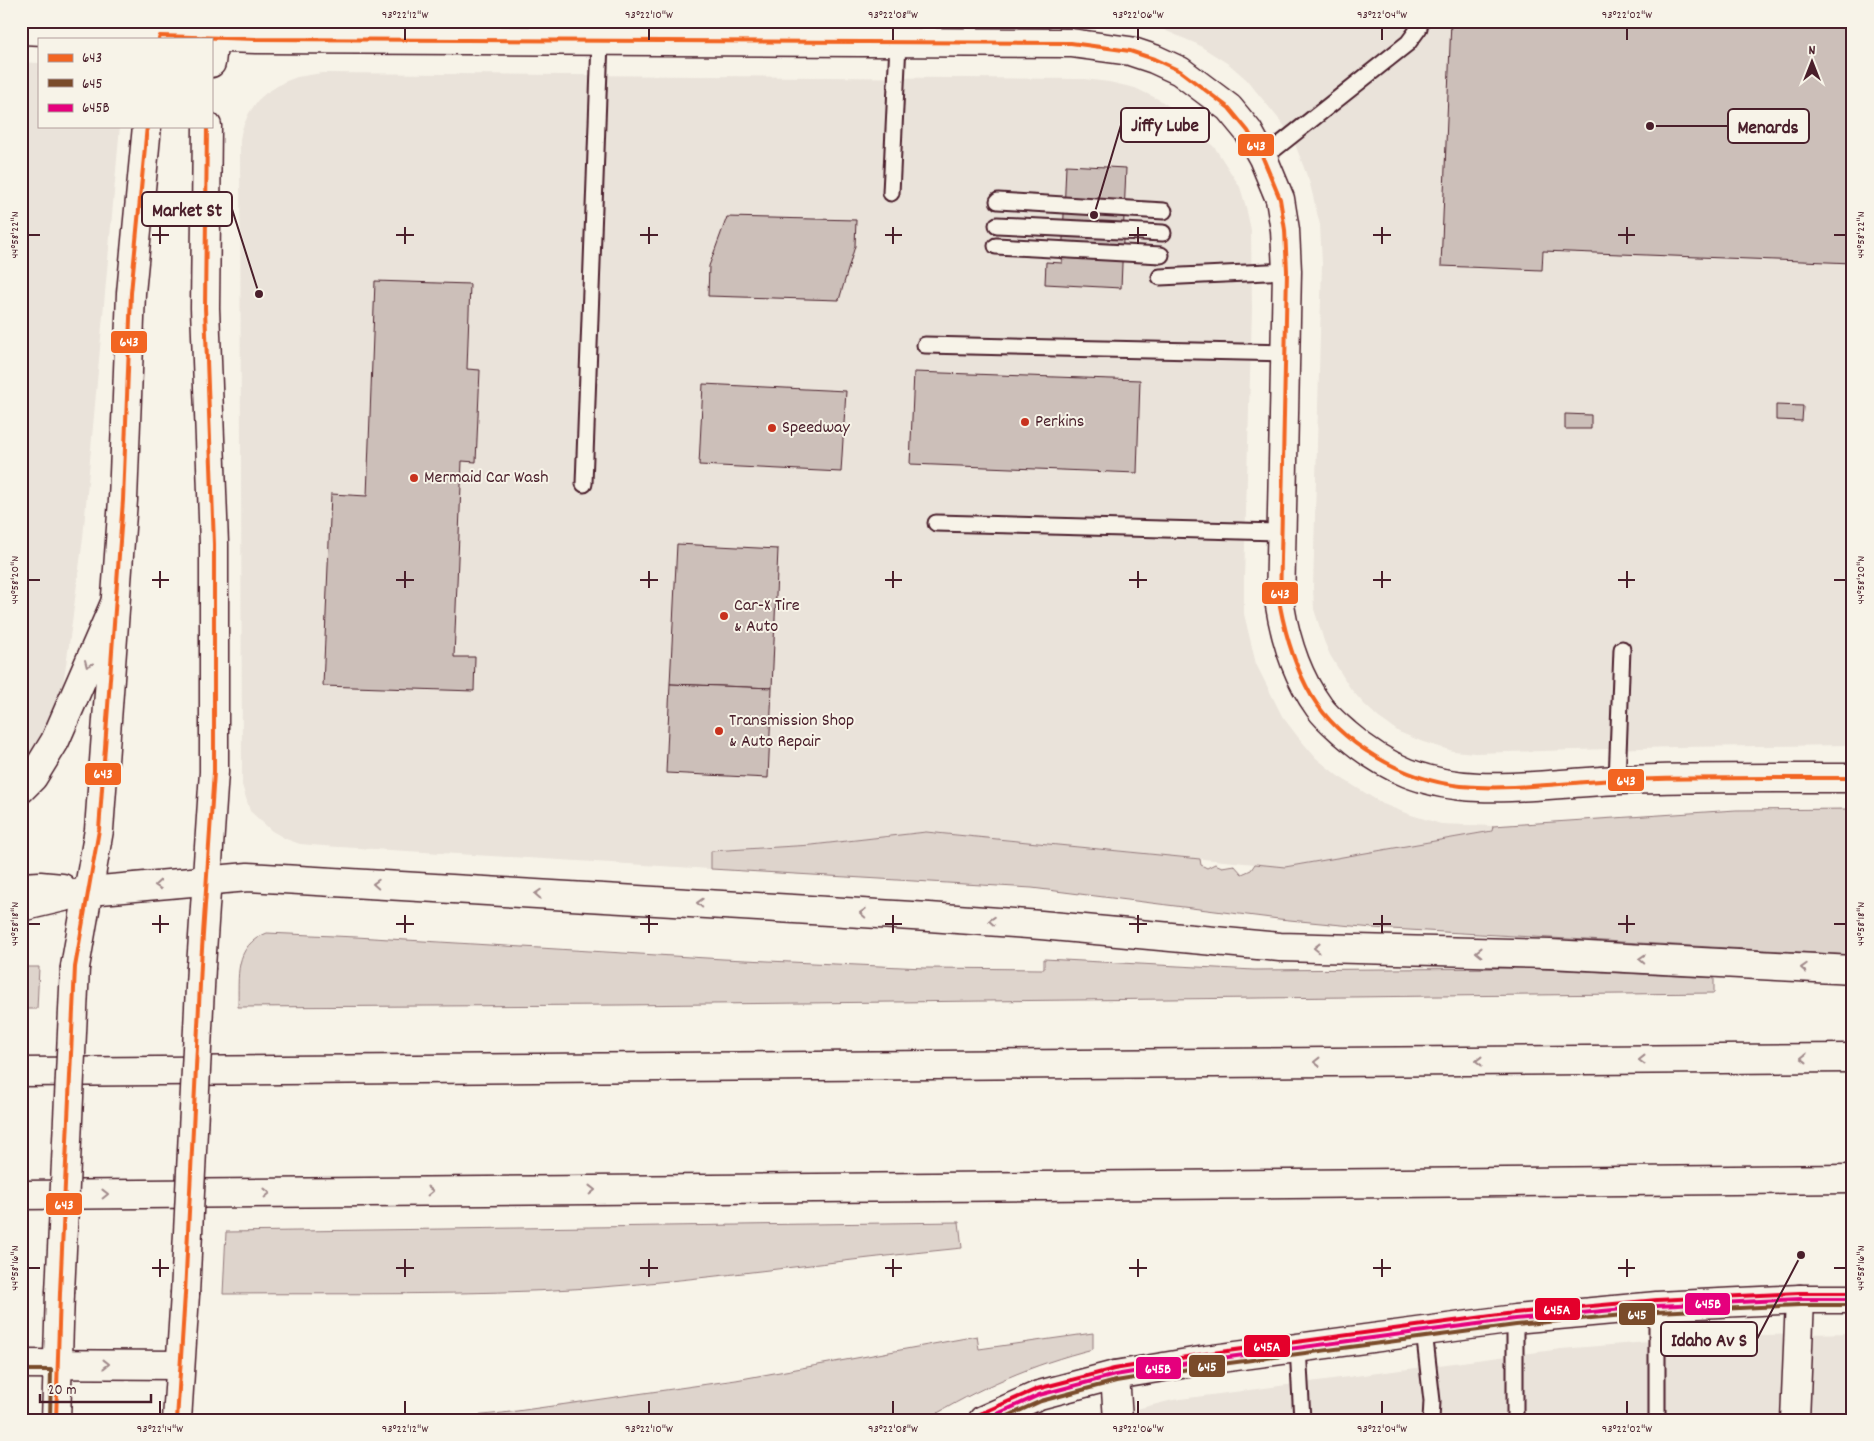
<svg xmlns="http://www.w3.org/2000/svg" width="1874" height="1441" viewBox="0 0 1874 1441" font-family="Dekko,sans-serif">
	<style>
		.built { fill: #eae3da }
		.green { fill: #ded4cc; stroke: #947a7c }
		.building { fill: #ccbfb9; stroke: #4a1f2b }
		.lines { fill: none; stroke-linecap: round; stroke-linejoin: round }
		.lane-casing { stroke: #4a1f2b; stroke-width: 19 }
		.street-casing { stroke: #4a1f2b; stroke-width: 31 }
		.secondary-casing { stroke: #4a1f2b; stroke-width: 31 }
		.highway-casing { stroke: #4a1f2b; stroke-width: 31 }
		.lane { stroke: #f7f3e8; stroke-width: 15 }
		.street { stroke: #f7f3e8; stroke-width: 28 }
		.secondary { stroke: #f7f3e8; stroke-width: 28 }
		.highway { stroke: #f7f3e8; stroke-width: 28 }
		.secondary-bridge-casing { stroke: #4a1f2b; stroke-width: 31; stroke-linecap: butt }
		.secondary-bridge { stroke: #f7f3e8; stroke-width: 28 }
		.bus-1-casing { stroke: #f7f3e8; stroke-width: 8 }
		.bus-2-casing { stroke: #f7f3e8; stroke-width: 8 }
		.bus-3-casing { stroke: #f7f3e8; stroke-width: 8 }
		.bus-4-casing { stroke: #f7f3e8; stroke-width: 8 }
		.bus-1 { stroke: #f26522; stroke-width: 4 }
		.bus-2 { stroke: #7a4b2a; stroke-width: 4 }
		.bus-3 { stroke: #e5007d; stroke-width: 4 }
		.bus-4 { stroke: #e4002b; stroke-width: 4 }
		.oneway { stroke: #a0898a }
		.ticks { fill: none; stroke: #4a1f2b; stroke-width: 2 }
		.poi-dot { fill: #c8321e; stroke: #f7f3e8; stroke-width: 2 }
		.labels { text-anchor: middle; dominant-baseline: central; stroke-width: 4; stroke-linejoin: round; paint-order: stroke }
		.poi-label { font-size: 18px; fill: #4a1f2b; stroke: #f7f3e8; text-anchor: start }
		.leader { fill: none; stroke: #4a1f2b; stroke-width: 2 }
		.callout-dot { fill: #4a1f2b; stroke: #f7f3e8; stroke-width: 2 }
		.callout { fill: #f7f3e8; stroke: #4a1f2b; stroke-width: 2 }
		.callout-label { font-size: 19px; text-anchor: middle; font-weight: bold; fill: #4a1f2b }
		.line-badge { stroke: #f7f3e8; stroke-width: 2 }
		.badge-label { font-size: 14px; text-anchor: middle; font-weight: bold; fill: #fff }
		.neatline { fill: none; stroke: #4a1f2b; stroke-width: 2 }
		.ticks-label { font-size: 12px; text-anchor: middle; fill: #4a1f2b }
	</style>
	<rect width="100%" height="100%" fill="#f7f3e8"/>
	<filter id="ink" filterUnits="userSpaceOnUse"><feTurbulence type="fractalNoise" baseFrequency=".02" numOctaves="2"/><feDisplacementMap in="SourceGraphic" scale="10" xChannelSelector="R" yChannelSelector="G"/><feConvolveMatrix kernelMatrix="1 2 1 2 8 2 1 2 1" color-interpolation-filters="sRGB"/></filter>
	<g filter="url(#ink)">
		<g class="built">
			<polygon points="1143,21 1853,21 1853,745 1675,747 1475,753 1453,751 1423,742 1399,732 1379,718 1364,704 1350,688 1330,655 1324,641 1314,609 1313,588 1322,263 1320,225 1310,184 1294,141 1283,124 1246,79 1230,65 1197,44"/>
			<polygon points="21,62 39,63 39,126 120,126 83,538 69,645 63,684 56,709 48,728 21,766"/>
			<polygon points="322,73 1084,79 1109,82 1135,88 1158,99 1178,112 1215,148 1226,165 1240,187 1246,207 1251,230 1252,310 1244,579 1244,614 1256,664 1282,716 1298,737 1316,758 1338,776 1383,804 1408,814 1441,824 1493,826 1492,831 1285,867 926,832 812,845 711,851 711,869 323,846 300,844 286,839 272,831 250,811 242,785 240,139 242,129 249,113 258,100 266,93 284,82 297,77"/>
			<polygon points="1853,1333 1853,1420 1092,1420 1173,1400 1561,1349 1722,1336"/>
		</g>
		<g class="green">
			<polygon points="1853,809 1853,955 1373,928 1279,919 1032,888 711,869 711,851 812,845 926,832 1200,859 1201,865 1207,868 1215,864 1222,867 1234,865 1242,874 1251,870 1255,864 1285,867 1492,831 1493,826 1736,810"/>
			<path d="M267 933 356 937 723 959 924 968 1044 969V959L1254 970 1525 968 1714 978V993L620 1005 238 1007C239 976 233 946 267 933Z"/>
			<polygon points="21,967 39,967 37,1009 21,1009"/>
			<path d="M959 1222 962 1248C838 1260 714 1279 590 1288 468 1296 345 1293 223 1294L226 1232Z"/>
			<path d="M1093 1333V1349C1033 1364 978 1388 926 1420H432L503 1413 736 1380 977 1336 979 1349Z"/>
		</g>
		<g class="building">
			<polygon points="1451,21 1853,21 1853,263 1543,251 1542,270 1441,266"/>
			<polygon points="1066,165 1126,168 1121,288 1045,284 1046,262 1062,263"/>
			<polygon points="727,217 856,220 855,246 839,300 708,296 709,266"/>
			<polygon points="375,281 470,284 467,369 480,370 476,462 462,461 454,657 475,657 474,691 323,686 331,494 367,496"/>
			<polygon points="914,372 1140,380 1137,473 910,464"/>
			<polygon points="703,384 846,391 841,472 699,465"/>
			<polygon points="1776,405 1803,406 1802,421 1776,420"/>
			<polygon points="1565,414 1591,415 1591,429 1565,429"/>
			<polygon points="677,544 778,549 772,688 670,684"/>
			<polygon points="670,684 772,688 768,778 666,773"/>
		</g>
		<g class="lines">
			<g class="lane-casing">
				<g id="lane">
					<polyline points="928,21 929,43"/>
					<polyline points="1263,158 1408,43 1419,28 1420,21"/>
					<polyline points="891,193 898,43"/>
					<polyline points="998,201 1164,211"/>
					<polyline points="997,225 1163,233"/>
					<polyline points="996,246 1161,255"/>
					<polyline points="1160,277 1287,271"/>
					<polyline points="925,345 1285,353"/>
					<polyline points="584,484 600,41"/>
					<polyline points="936,523 1280,532"/>
					<polyline points="1617,781 1622,649"/>
					<polyline points="1657,1306 1657,1420"/>
					<polyline points="1515,1319 1515,1420"/>
					<polyline points="1424,1331 1432,1401 1431,1420"/>
					<polyline points="1298,1347 1302,1420"/>
				</g>
			</g>
			<g class="street-casing">
				<g id="street">
					<polyline points="21,30 160,36"/>
					<polyline points="1115,1375 1118,1420"/>
					<polyline points="1795,1420 1800,1299"/>
				</g>
			</g>
			<g class="secondary-casing">
				<g id="secondary">
					<path d="M160 36 256 39 1071 43 1130 51 1154 59 1180 71 1229 108 1248 131 1263 158 1280 199 1285 230 1287 271 1280 606C1286 642 1298 678 1319 707 1326 717 1337 726 1346 734 1386 769 1426 785 1479 787 1526 789 1572 782 1619 780 1697 777 1775 778 1853 778"/>
					<polyline points="211,63 216,21"/>
					<polyline points="75,967 99,830 123,500 131,293 147,126"/>
					<polyline points="201,967 214,772 214,544 205,308 207,126"/>
					<polyline points="56,1420 60,1293"/>
					<polyline points="177,1420 185,1294"/>
					<polyline points="983,1420 1039,1395 1115,1375 1206,1360 1515,1319 1657,1306 1800,1299 1853,1299"/>
				</g>
			</g>
			<g class="highway-casing">
				<g id="highway">
					<polyline points="21,789 33,777 55,741 115,603"/>
					<polyline points="21,887 40,886 62,888"/>
					<polyline points="21,907 89,891 248,877 929,917 1041,925 1280,947 1550,954 1853,970"/>
					<polyline points="21,1072 1853,1058"/>
					<polyline points="21,1195 1853,1179"/>
					<polyline points="21,1364 180,1365"/>
				</g>
			</g>
			<use href="#lane" class="lane"/>
			<use href="#street" class="street"/>
			<use href="#secondary" class="secondary"/>
			<use href="#highway" class="highway"/>
			<g class="secondary-bridge-casing">
				<g id="secondary-bridge">
					<polyline points="60,1293 75,967"/>
					<polyline points="185,1294 201,967"/>
				</g>
			</g>
			<use href="#secondary-bridge" class="secondary-bridge"/>
			<g class="bus-1-casing">
				<g id="bus-1">
					<path d="M159 39 160 36 256 39 1071 43 1130 51 1154 59 1180 71 1229 108 1248 131 1263 158 1280 199 1285 230 1287 271 1280 606C1286 637 1295 667 1311 695 1340 744 1404 780 1461 786 1513 791 1566 782 1619 780 1697 777 1775 778 1853 778"/>
					<polyline points="56,1420 60,1293 75,967 99,830 123,500 131,293 147,126"/>
					<polyline points="177,1420 185,1294 201,964 214,772 214,544 205,308 207,126"/>
				</g>
			</g>
			<g class="bus-2-casing">
				<g id="bus-2">
					<polyline points="21,1370 51,1370 50,1420"/>
					<polyline points="999,1420 1041,1401 1116,1381 1207,1366 1516,1325 1657,1312 1800,1305 1853,1305"/>
				</g>
			</g>
			<g class="bus-3-casing">
				<polyline id="bus-3" points="984,1420 1039,1395 1115,1375 1206,1360 1515,1319 1657,1306 1800,1299 1853,1299"/>
			</g>
			<g class="bus-4-casing">
				<polyline id="bus-4" points="980,1414 1037,1389 1114,1369 1205,1354 1514,1313 1657,1300 1800,1293 1853,1293"/>
			</g>
			<use href="#bus-1" class="bus-1"/>
			<use href="#bus-2" class="bus-2"/>
			<use href="#bus-3" class="bus-3"/>
			<use href="#bus-4" class="bus-4"/>
		</g>
		<defs><path id="oneway-chevron" d="M-2-3.5L2.5 0L-2 3.5" fill="none" stroke-width="1.6" stroke-linecap="round" stroke-linejoin="round" transform="scale(1.25)"/></defs>
		<g class="oneway">
			<use href="#oneway-chevron" transform="translate(88 664) rotate(114)"/>
			<use href="#oneway-chevron" transform="translate(376 884) rotate(-177)"/>
			<use href="#oneway-chevron" transform="translate(158 885) rotate(175)"/>
			<use href="#oneway-chevron" transform="translate(538 894) rotate(-177)"/>
			<use href="#oneway-chevron" transform="translate(700 903) rotate(-177)"/>
			<use href="#oneway-chevron" transform="translate(863 913) rotate(-177)"/>
			<use href="#oneway-chevron" transform="translate(992 921) rotate(-176)"/>
			<use href="#oneway-chevron" transform="translate(1317 948) rotate(-179)"/>
			<use href="#oneway-chevron" transform="translate(1479 952) rotate(-179)"/>
			<use href="#oneway-chevron" transform="translate(1642 959) rotate(-177)"/>
			<use href="#oneway-chevron" transform="translate(1804 968) rotate(-177)"/>
			<use href="#oneway-chevron" transform="translate(1804 1058) rotate(180)"/>
			<use href="#oneway-chevron" transform="translate(1642 1060) rotate(180)"/>
			<use href="#oneway-chevron" transform="translate(1479 1061) rotate(180)"/>
			<use href="#oneway-chevron" transform="translate(1317 1062) rotate(180)"/>
			<use href="#oneway-chevron" transform="translate(592 1190) rotate(-1)"/>
			<use href="#oneway-chevron" transform="translate(430 1191) rotate(-1)"/>
			<use href="#oneway-chevron" transform="translate(267 1193) rotate(-1)"/>
			<use href="#oneway-chevron" transform="translate(105 1194) rotate(-1)"/>
			<use href="#oneway-chevron" transform="translate(106 1364)"/>
		</g>
	</g>
	<path class="ticks" d="M405 28V40M649 28V40M893 28V40M1138 28V40M1382 28V40M1627 28V40M160 227V244M405 227V244M649 227V244M893 227V244M1138 227V244M1382 227V244M1627 227V244M28 235H40M152 235H169M396 235H414M640 235H658M885 235H902M1129 235H1147M1373 235H1391M1618 235H1635M1834 235H1846M160 571V588M405 571V588M649 571V588M893 571V588M1138 571V588M1382 571V588M1627 571V588M28 580H40M152 580H169M396 580H414M640 580H658M885 580H902M1129 580H1147M1373 580H1391M1618 580H1635M1834 580H1846M160 915V933M405 915V933M649 915V933M893 915V933M1138 915V933M1382 915V933M1627 915V933M28 924H40M152 924H169M396 924H414M640 924H658M885 924H902M1129 924H1147M1373 924H1391M1618 924H1635M1834 924H1846M160 1259V1277M405 1259V1277M649 1259V1277M893 1259V1277M1138 1259V1277M1382 1259V1277M1627 1259V1277M28 1268H40M152 1268H169M396 1268H414M640 1268H658M885 1268H902M1129 1268H1147M1373 1268H1391M1618 1268H1635M1834 1268H1846M160 1401V1414M405 1401V1414M649 1401V1414M893 1401V1414M1138 1401V1414M1382 1401V1414M1627 1401V1414"/>
	<g class="poi-dot">
		<circle cx="1025" cy="422" r="5"/>
		<circle cx="772" cy="428" r="5"/>
		<circle cx="414" cy="478" r="5"/>
		<circle cx="724" cy="616" r="5"/>
		<circle cx="719" cy="731" r="5"/>
	</g>
	<g class="labels">
		<g class="poi-label">
			<text x="1035" y="422">Perkins</text>
			<text x="782" y="428">Speedway</text>
			<text x="424" y="478">Mermaid Car Wash</text>
			<text x="734" y="606">Car-X Tire<tspan x="734" dy="21">&amp; Auto</tspan></text>
			<text x="729" y="721">Transmission Shop<tspan x="729" dy="21">&amp; Auto Repair</tspan></text>
		</g>
	</g>
	<path class="leader" d="M1094 215L1121 125M1650 126L1728 126M259 294L232 209M1801 1255L1757 1339"/>
	<g class="callout-dot">
		<circle cx="1094" cy="215" r="5"/>
		<circle cx="1650" cy="126" r="5"/>
		<circle cx="259" cy="294" r="5"/>
		<circle cx="1801" cy="1255" r="5"/>
	</g>
	<g class="callout">
		<rect x="1121" y="108" width="88" height="34" rx="5"/>
		<rect x="1728" y="109" width="81" height="34" rx="5"/>
		<rect x="142" y="192" width="90" height="34" rx="5"/>
		<rect x="1661" y="1322" width="96" height="34" rx="5"/>
	</g>
	<g class="callout-label">
		<text x="1165" y="131">Jiffy Lube</text>
		<text x="1768" y="133">Menards</text>
		<text x="187" y="216">Market St</text>
		<text x="1709" y="1346">Idaho Av S</text>
	</g>
	<g class="line-badge">
		<rect x="1237" y="133" width="38" height="24" rx="5" fill="#f26522"/>
		<rect x="110" y="330" width="38" height="24" rx="5" fill="#f26522"/>
		<rect x="1261" y="581" width="38" height="24" rx="5" fill="#f26522"/>
		<rect x="84" y="762" width="38" height="24" rx="5" fill="#f26522"/>
		<rect x="1607" y="768" width="38" height="24" rx="5" fill="#f26522"/>
		<rect x="45" y="1192" width="38" height="24" rx="5" fill="#f26522"/>
		<rect x="1684" y="1292" width="47" height="24" rx="5" fill="#e5007d"/>
		<rect x="1534" y="1297" width="47" height="24" rx="5" fill="#e4002b"/>
		<rect x="1618" y="1302" width="38" height="24" rx="5" fill="#7a4b2a"/>
		<rect x="1243" y="1334" width="48" height="24" rx="5" fill="#e4002b"/>
		<rect x="1188" y="1354" width="38" height="24" rx="5" fill="#7a4b2a"/>
		<rect x="1135" y="1356" width="47" height="24" rx="5" fill="#e5007d"/>
	</g>
	<g class="badge-label">
		<text x="1256" y="150">643</text>
		<text x="129" y="346">643</text>
		<text x="1280" y="598">643</text>
		<text x="103" y="778">643</text>
		<text x="1626" y="785">643</text>
		<text x="64" y="1209">643</text>
		<text x="1708" y="1308">645B</text>
		<text x="1557" y="1314">645A</text>
		<text x="1637" y="1319">645</text>
		<text x="1267" y="1351">645A</text>
		<text x="1207" y="1371">645</text>
		<text x="1158" y="1373">645B</text>
	</g>
	<rect width="1874" height="1441" fill="none" stroke="#f7f3e8" stroke-width="55"/>
	<rect x="38" y="38" width="175" height="90" fill="#f7f3e8" stroke="#b29e9c"/>
	<rect x="48" y="54" width="25" height="8" fill="#f26522" stroke="#b29e9c"/>
	<text x="82" y="62" font-size="15" fill="#4a1f2b">643</text>
	<rect x="48" y="79" width="25" height="8" fill="#7a4b2a" stroke="#b29e9c"/>
	<text x="82" y="88" font-size="15" fill="#4a1f2b">645</text>
	<rect x="48" y="104" width="25" height="8" fill="#e5007d" stroke="#b29e9c"/>
	<text x="82" y="112" font-size="15" fill="#4a1f2b">645B</text>
	<g transform="translate(1812 62)" stroke="#f7f3e8" stroke-width="4" paint-order="stroke">
	<path d="M0-4L9 19L0 12L-9 19Z" fill="#4a1f2b"/>
	<text y="-8" font-size="14" font-weight="bold" text-anchor="middle" fill="#4a1f2b">N</text>
	</g>
	<path d="M40 1394v8h111v-8" fill="none" stroke="#4a1f2b" stroke-width="2.5"/>
	<text x="48" y="1394" font-size="15" fill="#4a1f2b" stroke="#f7f3e8" stroke-width="4" paint-order="stroke">20 m</text>
	<rect x="28" y="28" width="1818" height="1386" class="neatline"/>
	<g class="ticks-label">
		<text x="405" y="18">93°22'12"W</text>
		<text x="649" y="18">93°22'10"W</text>
		<text x="893" y="18">93°22'08"W</text>
		<text x="1138" y="18">93°22'06"W</text>
		<text x="1382" y="18">93°22'04"W</text>
		<text x="1627" y="18">93°22'02"W</text>
		<text transform="translate(14 235) rotate(-90)" y="4">44°58'22"N</text>
		<text transform="translate(1860 235) rotate(-90)" y="4">44°58'22"N</text>
		<text transform="translate(14 580) rotate(-90)" y="4">44°58'20"N</text>
		<text transform="translate(1860 580) rotate(-90)" y="4">44°58'20"N</text>
		<text transform="translate(14 924) rotate(-90)" y="4">44°58'18"N</text>
		<text transform="translate(1860 924) rotate(-90)" y="4">44°58'18"N</text>
		<text transform="translate(14 1268) rotate(-90)" y="4">44°58'16"N</text>
		<text transform="translate(1860 1268) rotate(-90)" y="4">44°58'16"N</text>
		<text x="160" y="1432">93°22'14"W</text>
		<text x="405" y="1432">93°22'12"W</text>
		<text x="649" y="1432">93°22'10"W</text>
		<text x="893" y="1432">93°22'08"W</text>
		<text x="1138" y="1432">93°22'06"W</text>
		<text x="1382" y="1432">93°22'04"W</text>
		<text x="1627" y="1432">93°22'02"W</text>
	</g>
</svg>
